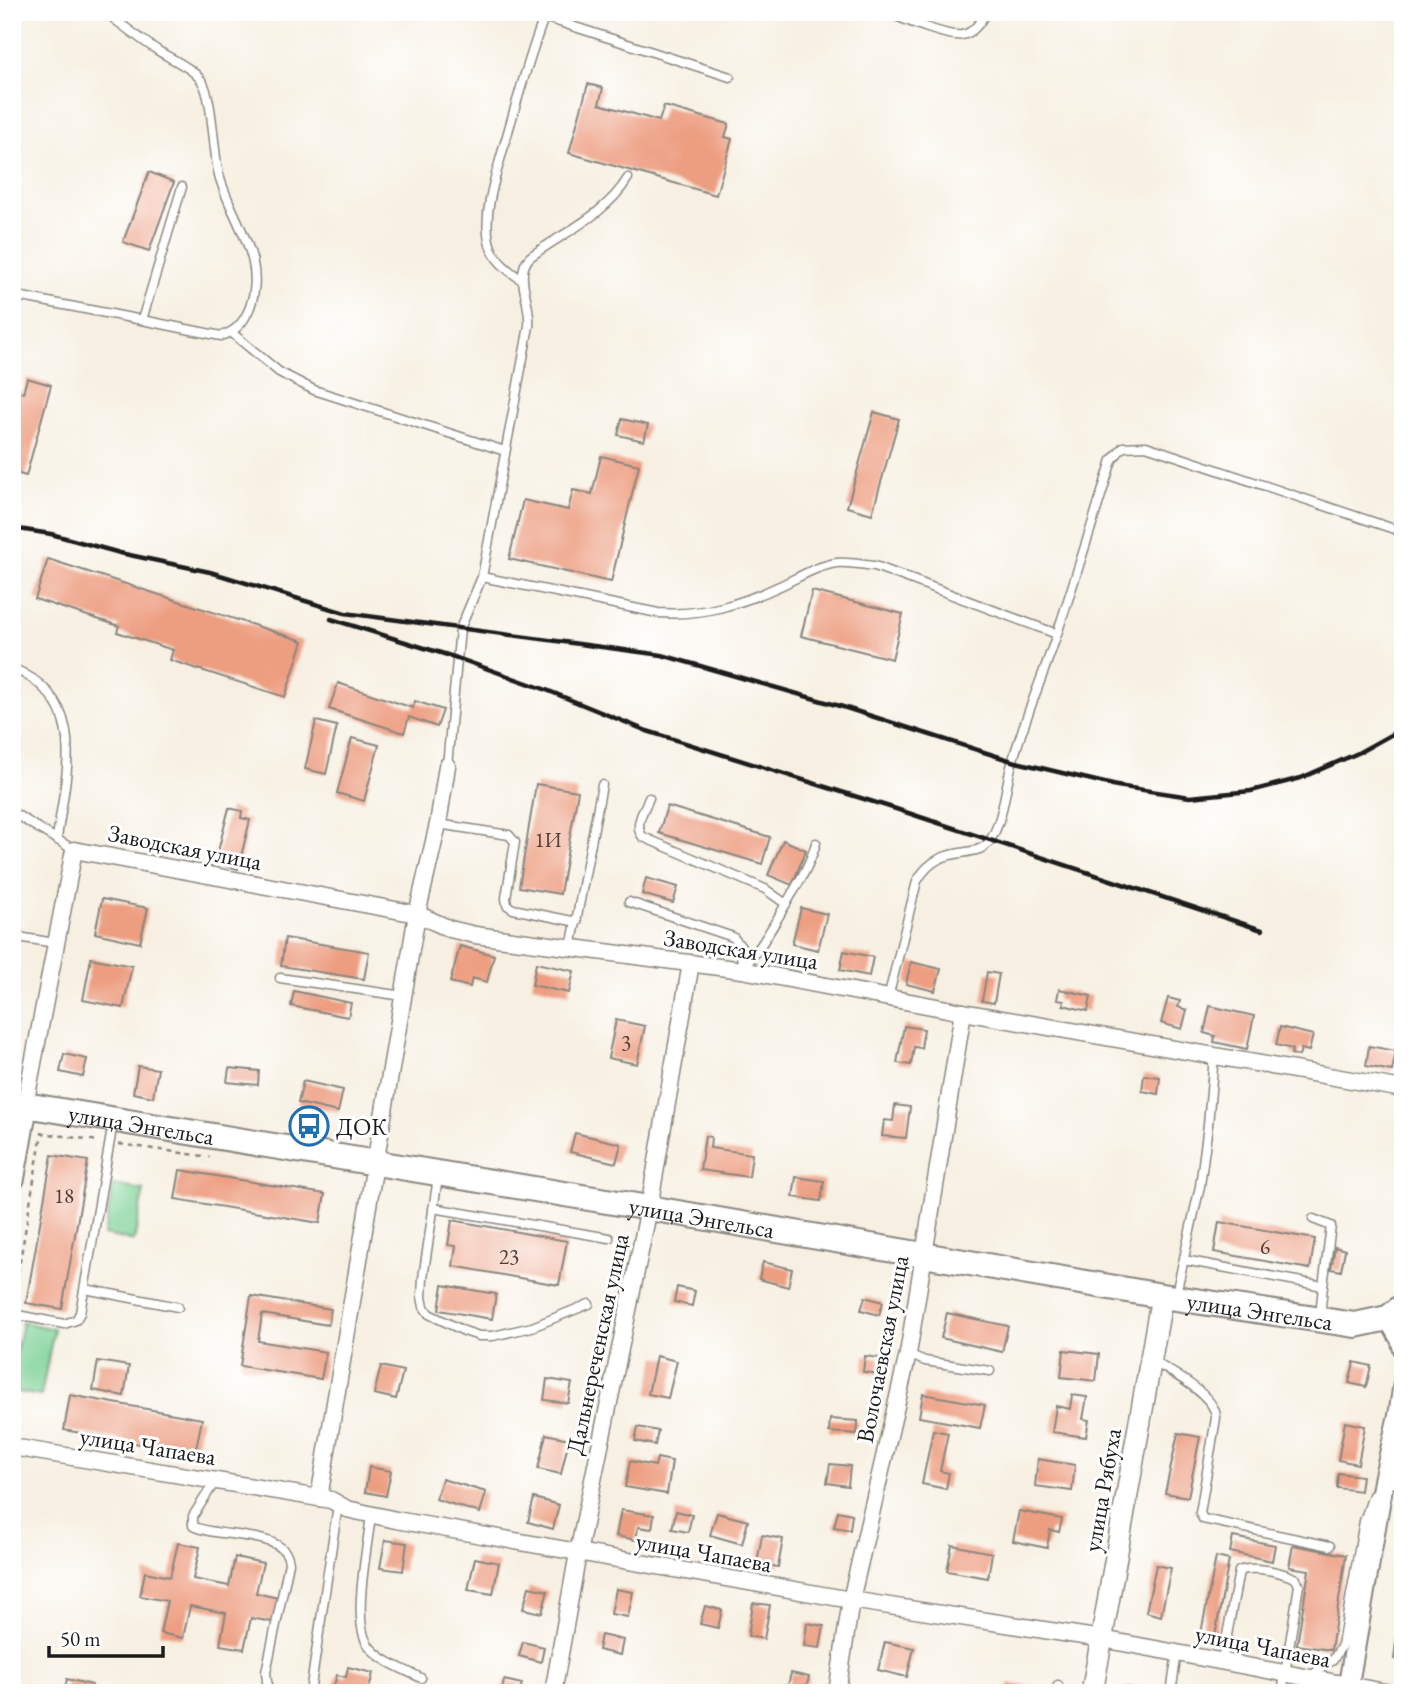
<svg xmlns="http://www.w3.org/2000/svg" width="1415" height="1705" viewBox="0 0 1415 1705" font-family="'EB Garamond',serif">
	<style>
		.green { fill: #7ad094; stroke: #4b7658; stroke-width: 2 }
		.building { fill: #ed9d80 }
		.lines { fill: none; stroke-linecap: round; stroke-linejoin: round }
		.service-casing { stroke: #8a867f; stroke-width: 11 }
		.minor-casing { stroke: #8a867f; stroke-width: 19 }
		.tertiary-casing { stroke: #8a867f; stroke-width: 23 }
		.secondary-casing { stroke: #8a867f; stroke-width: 24 }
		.primary-casing { stroke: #8a867f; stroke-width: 28 }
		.path { stroke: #8a867f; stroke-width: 2.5; stroke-dasharray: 5 5; stroke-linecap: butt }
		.service { stroke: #fff; stroke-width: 8 }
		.minor { stroke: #fff; stroke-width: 16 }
		.tertiary { stroke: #fff; stroke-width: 19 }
		.secondary { stroke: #fff; stroke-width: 21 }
		.primary { stroke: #fff; stroke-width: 24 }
		.rail { stroke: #1c1c1c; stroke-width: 4.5 }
		.labels { text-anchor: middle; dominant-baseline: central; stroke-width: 6; stroke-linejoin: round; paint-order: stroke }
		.number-label { font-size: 21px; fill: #503c35 }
		.street-label { font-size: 24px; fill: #1c1c1c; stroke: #fff }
		.poi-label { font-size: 24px; fill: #1c1c1c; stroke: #fff; text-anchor: start }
	</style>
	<rect width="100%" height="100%" fill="#fff"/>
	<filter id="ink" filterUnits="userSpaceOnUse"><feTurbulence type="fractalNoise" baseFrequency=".0143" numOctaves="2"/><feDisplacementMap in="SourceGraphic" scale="14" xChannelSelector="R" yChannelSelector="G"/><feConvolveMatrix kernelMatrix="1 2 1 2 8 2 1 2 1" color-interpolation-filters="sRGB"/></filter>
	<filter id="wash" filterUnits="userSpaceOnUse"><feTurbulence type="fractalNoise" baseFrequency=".00686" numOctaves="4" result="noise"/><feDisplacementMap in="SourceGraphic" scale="28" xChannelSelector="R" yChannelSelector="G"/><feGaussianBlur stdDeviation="1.57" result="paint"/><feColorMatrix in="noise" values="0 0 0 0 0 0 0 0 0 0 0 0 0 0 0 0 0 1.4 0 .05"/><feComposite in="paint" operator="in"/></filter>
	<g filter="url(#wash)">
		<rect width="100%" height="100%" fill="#f7f0e2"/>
		<g class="green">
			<polygon points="113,1185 144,1190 134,1241 104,1235"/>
			<polygon points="22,1322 54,1329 41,1396 12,1391 12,1371"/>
		</g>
		<g id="blocks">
			<g class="building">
				<polygon points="588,84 603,88 599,104 659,121 664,106 729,124 725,137 732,139 716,195 569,153"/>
				<polygon points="149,172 174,182 149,251 123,242"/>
				<polygon points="27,378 51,385 26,476 12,472 12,412 18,391 23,393"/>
				<polygon points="874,412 899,419 872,514 847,507"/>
				<polygon points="622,419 648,425 644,441 618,435"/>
				<polygon points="601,456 639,465 611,582 509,559 523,500 568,510 573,490 592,494"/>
				<polygon points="48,559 303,641 285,697 170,660 173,650 117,632 119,626 35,599"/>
				<polygon points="812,591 903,614 892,659 801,636"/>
				<polygon points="338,683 413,708 415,701 443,710 437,727 409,717 404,733 329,709"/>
				<polygon points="316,721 337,726 326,774 305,769"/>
				<polygon points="352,738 379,745 364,801 337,793"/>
				<polygon points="536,784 578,791 560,894 519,887"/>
				<polygon points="667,806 770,837 762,864 659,833"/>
				<polygon points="229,808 242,811 241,818 250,820 238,869 215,863"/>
				<polygon points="783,840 806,850 792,885 768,875"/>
				<polygon points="646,878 678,887 673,903 642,894"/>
				<polygon points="102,899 148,908 140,943 95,933"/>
				<polygon points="801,908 827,914 818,950 792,944"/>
				<polygon points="285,938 369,952 364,979 281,966"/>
				<polygon points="460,946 494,955 487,982 472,978 470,987 450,982"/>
				<polygon points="844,951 873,957 869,976 840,970"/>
				<polygon points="91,958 132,966 123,1008 83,1000"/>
				<polygon points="911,962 941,969 935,991 906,984"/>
				<polygon points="536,963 574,971 569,993 532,985"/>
				<polygon points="987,972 999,974 994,1003 982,1001"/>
				<polygon points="1059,989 1091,996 1088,1011 1063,1005 1064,1001 1057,1000"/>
				<polygon points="294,991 351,1003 348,1017 291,1006"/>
				<polygon points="1168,998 1180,1001 1178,1007 1187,1010 1182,1029 1161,1023"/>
				<polygon points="1210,1006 1254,1016 1247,1049 1214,1042 1215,1036 1204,1033"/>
				<polygon points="616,1020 645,1026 637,1064 608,1058"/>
				<polygon points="904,1026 924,1029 921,1048 914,1047 911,1065 897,1063"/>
				<polygon points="1280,1027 1313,1035 1309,1051 1301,1049 1299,1056 1291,1054 1292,1049 1276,1045"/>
				<polygon points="1369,1046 1396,1051 1392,1071 1366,1066"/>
				<polygon points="64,1054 87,1059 83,1077 60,1072"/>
				<polygon points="138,1066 158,1069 153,1097 133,1093"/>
				<polygon points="229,1068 259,1071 258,1085 227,1082"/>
				<polygon points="1144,1075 1160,1077 1158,1094 1142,1091"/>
				<polygon points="303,1081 343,1090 338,1112 298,1103"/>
				<polygon points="895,1105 910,1107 906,1138 882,1136 884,1120 893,1121"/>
				<polygon points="575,1133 621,1144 616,1163 570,1152"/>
				<polygon points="705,1136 711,1137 710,1148 752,1154 749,1177 700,1170"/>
				<polygon points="52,1155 88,1161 62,1309 26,1303"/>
				<polygon points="180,1170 325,1194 320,1223 175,1199"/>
				<polygon points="796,1177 824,1181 821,1201 793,1197"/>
				<polygon points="452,1220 567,1241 559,1285 453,1266 456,1246 448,1245"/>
				<polygon points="1219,1222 1315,1239 1310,1269 1214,1252"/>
				<polygon points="1335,1247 1345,1250 1341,1271 1331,1269"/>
				<polygon points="763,1262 792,1269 788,1287 759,1279"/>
				<polygon points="443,1285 496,1294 492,1319 439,1310"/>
				<polygon points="677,1287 695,1291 692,1306 674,1302"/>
				<polygon points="251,1296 331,1309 328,1325 262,1314 258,1341 326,1352 321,1379 240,1366"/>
				<polygon points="865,1297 883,1302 879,1315 861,1310"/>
				<polygon points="947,1313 1008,1326 1002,1352 941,1338"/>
				<polygon points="1064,1350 1099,1354 1096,1381 1061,1377"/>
				<polygon points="656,1356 677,1361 668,1398 648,1394"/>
				<polygon points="865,1356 880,1358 878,1374 863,1372"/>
				<polygon points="98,1361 129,1366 124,1396 93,1390"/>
				<polygon points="1354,1362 1371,1366 1366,1387 1349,1383"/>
				<polygon points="381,1366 403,1371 396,1399 374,1394"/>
				<polygon points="547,1379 572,1383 568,1403 544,1400"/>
				<polygon points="923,1394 985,1405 980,1428 919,1417"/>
				<polygon points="70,1395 202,1419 195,1454 64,1430"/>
				<polygon points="1072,1395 1087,1397 1083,1419 1089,1420 1086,1437 1052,1432 1056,1406 1070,1409"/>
				<polygon points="830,1419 858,1421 857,1434 829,1432"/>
				<polygon points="1345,1422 1365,1426 1358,1464 1338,1460"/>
				<polygon points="638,1427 658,1431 655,1445 635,1441"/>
				<polygon points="933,1430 948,1433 940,1471 949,1473 946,1489 922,1484"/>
				<polygon points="1178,1433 1200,1437 1188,1497 1165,1493"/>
				<polygon points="546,1434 569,1439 561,1474 538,1469"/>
				<polygon points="657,1458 672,1461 667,1494 625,1487 630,1461 655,1466"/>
				<polygon points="1038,1459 1075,1465 1072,1491 1035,1486"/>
				<polygon points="830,1464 850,1466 848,1486 827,1483"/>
				<polygon points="369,1467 391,1471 386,1496 365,1492"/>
				<polygon points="1338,1473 1362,1476 1360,1491 1337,1488"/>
				<polygon points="442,1479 486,1492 480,1513 436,1499"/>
				<polygon points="534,1498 559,1505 553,1529 528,1522"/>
				<polygon points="621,1510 654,1515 652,1529 638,1527 636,1540 616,1536"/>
				<polygon points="676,1511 692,1515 688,1532 672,1529"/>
				<polygon points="838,1511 852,1514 850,1530 834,1527"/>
				<polygon points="1019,1511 1062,1519 1059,1532 1050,1530 1047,1548 1013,1541"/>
				<polygon points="717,1513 748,1521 742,1544 710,1535"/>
				<polygon points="762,1535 783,1539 778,1567 757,1563"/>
				<polygon points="1233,1537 1275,1545 1272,1561 1230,1552"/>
				<polygon points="385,1540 407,1543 403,1571 380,1568"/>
				<polygon points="178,1543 200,1547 193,1579 229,1586 235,1557 263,1563 256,1593 282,1599 277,1623 251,1618 244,1649 220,1645 226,1613 190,1606 183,1638 160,1633 167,1601 140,1596 145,1572 170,1577"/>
				<polygon points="952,1545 992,1553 988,1578 947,1571"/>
				<polygon points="1293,1545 1346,1555 1331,1650 1297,1645 1309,1570 1289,1567"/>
				<polygon points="1216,1557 1229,1560 1215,1636 1201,1633"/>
				<polygon points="475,1558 499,1563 493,1594 468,1590"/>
				<polygon points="1156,1565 1171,1568 1161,1616 1146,1612"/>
				<polygon points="529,1587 548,1591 542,1613 523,1609"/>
				<polygon points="616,1589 633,1592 628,1617 611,1614"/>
				<polygon points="753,1603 770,1605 764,1639 748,1636"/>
				<polygon points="705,1606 722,1610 718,1628 700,1624"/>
				<polygon points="807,1623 824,1626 820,1648 804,1646"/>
				<polygon points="1397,1634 1403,1635 1403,1661 1394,1659"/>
				<polygon points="601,1635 623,1640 620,1655 598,1650"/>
				<polygon points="523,1642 544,1647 541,1662 519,1656"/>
				<polygon points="885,1642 914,1648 907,1677 878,1670"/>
				<polygon points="348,1667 373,1673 368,1693 332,1693 337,1675 346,1677"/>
				<polygon points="791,1673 809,1677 805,1693 786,1693"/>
				<polygon points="67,1679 92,1685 90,1693 64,1693"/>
				<polygon points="504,1680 522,1684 520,1689 530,1693 509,1693 502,1690"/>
				<polygon points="1009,1683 1034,1687 1033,1693 1007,1693"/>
				<polygon points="1126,1687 1150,1691 1150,1693 1125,1693"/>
			</g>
		</g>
	</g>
	<g filter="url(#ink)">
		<use href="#blocks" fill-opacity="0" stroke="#8a867f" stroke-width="2"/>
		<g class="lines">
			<g class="service-casing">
				<g id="service">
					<path d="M105 12C122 25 139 38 157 50 171 59 191 67 201 80 213 95 213 152 219 175 231 220 268 258 250 307 244 322 237 331 221 336L142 320"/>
					<path d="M886 12C901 18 948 38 962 35 974 33 981 21 986 12"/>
					<polyline points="544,17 730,77"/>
					<path d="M523 281C508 270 493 260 489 241 483 211 496 175 504 146 517 101 529 56 546 12"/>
					<polyline points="12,295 142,320 182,187"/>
					<polyline points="232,333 279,372 314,390 505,451"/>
					<path d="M482 577 658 613C704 616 741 604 782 585 799 577 819 565 837 563 849 562 863 565 875 566L1057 634"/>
					<path d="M12 668C90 700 66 772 57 838"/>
					<path d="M447 766 460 629 482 577 529 326C532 304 513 274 530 257 564 232 606 215 628 178"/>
					<path d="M649 798C644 810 633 826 643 837L765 889 786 904"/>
					<polyline points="12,812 74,850"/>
					<polyline points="438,824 509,835 515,842 506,898 507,905 513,909 577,922"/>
					<polyline points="629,902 733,937 741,947 742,970"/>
					<polyline points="12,936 55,943"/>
					<polyline points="571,948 602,785"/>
					<path d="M742 970C757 953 767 936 779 916 793 891 808 871 816 843"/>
					<polyline points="280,978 403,996"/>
					<path d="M888 998 917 881C940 841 975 861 989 842 1004 821 1005 785 1013 760 1025 717 1043 676 1057 634 1076 576 1094 518 1112 460L1123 447 1146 446 1403 532"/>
					<polyline points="438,1177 423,1278 422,1297 424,1307 429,1314 464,1331 479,1336 493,1336 532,1327 589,1304"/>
					<polyline points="433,1208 609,1238"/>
					<polyline points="1313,1219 1331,1226 1323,1286"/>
					<polyline points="1184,1260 1323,1286 1320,1317"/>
					<polyline points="85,1289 178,1307"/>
					<polyline points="1176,1294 1200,1186 1208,1125 1214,1056"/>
					<polyline points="12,1314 64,1324 76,1320 80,1313 113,1123"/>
					<polyline points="908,1354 925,1361 990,1371"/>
					<path d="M1152 1361C1170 1371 1217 1396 1216 1418L1200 1513 1203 1519 1330 1546"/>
					<path d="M216 1480 193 1516V1526C217 1539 287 1529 289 1563L266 1672 267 1682 271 1693"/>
					<path d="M371 1515C368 1545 352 1618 367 1643 378 1661 404 1669 421 1678"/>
					<path d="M1222 1662 1239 1571C1253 1565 1283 1572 1296 1579L1299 1585 1282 1693"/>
					<polyline points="1309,1677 1333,1660 1342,1645 1364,1521 1373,1495"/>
					<polyline points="310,1693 338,1505"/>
					<polyline points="1057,1693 1058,1685"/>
					<polyline points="1171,1693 1177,1653"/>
				</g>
			</g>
			<g class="minor-casing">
				<g id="minor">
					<polyline points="12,1103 25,1105 74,850 417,914 450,929 475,935 742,970 963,1012 1403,1089"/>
					<polyline points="12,1447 331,1500 347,1509 396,1520 851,1600 1102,1639 1390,1693"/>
					<polyline points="1384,1478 1403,1480"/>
					<polyline points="319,1498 417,914 438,824 447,766"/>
					<polyline points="553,1693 578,1553 649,1208 691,963"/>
					<polyline points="837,1693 851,1600 908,1354 963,1012"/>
				</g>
			</g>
			<g class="tertiary-casing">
				<g id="tertiary">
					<polyline points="1388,1318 1401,1340 1403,1348"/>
					<polyline points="1347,1693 1384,1478 1399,1413 1403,1386"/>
				</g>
			</g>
			<g class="secondary-casing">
				<polyline id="secondary" points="1092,1693 1162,1296"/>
			</g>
			<g class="primary-casing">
				<g id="primary">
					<path id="s1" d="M12 1178 25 1105 649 1208 1162 1296 1355 1325 1388 1318 1403 1306"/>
				</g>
			</g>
			<g class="path">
				<polyline points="119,1144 210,1157"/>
				<polyline points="13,1302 42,1133 99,1141"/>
			</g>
			<use href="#service" class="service"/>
			<use href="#minor" class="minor"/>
			<use href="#tertiary" class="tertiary"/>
			<use href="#secondary" class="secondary"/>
			<use href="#primary" class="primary"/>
			<g class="rail">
				<polyline points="12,528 51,534 120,553 210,572 345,613 662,655 843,707 1012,761 1117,786 1190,797 1251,791 1301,778 1358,753 1403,728"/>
				<polyline points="331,619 457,658 544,689 647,731 896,809 1262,930"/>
			</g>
		</g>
	</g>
	<defs>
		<g id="bus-ring" transform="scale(2.0125)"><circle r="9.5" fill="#fff" stroke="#1f6fb2" stroke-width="1.5"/><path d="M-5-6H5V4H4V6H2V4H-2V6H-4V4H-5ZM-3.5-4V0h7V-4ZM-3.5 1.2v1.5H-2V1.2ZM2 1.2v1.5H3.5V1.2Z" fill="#1f6fb2"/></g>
	</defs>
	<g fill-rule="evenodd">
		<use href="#bus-ring" x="309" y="1126"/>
	</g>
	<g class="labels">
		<g class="number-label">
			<text x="548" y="839">1И</text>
			<text x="626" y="1042">3</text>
			<text x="64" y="1195">18</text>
			<text x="1265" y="1246">6</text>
			<text x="509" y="1256">23</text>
		</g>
		<g class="street-label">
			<text transform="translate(185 847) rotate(11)">Заводская улица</text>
			<text transform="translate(741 949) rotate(9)">Заводская улица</text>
			<text stroke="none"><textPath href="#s1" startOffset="192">улица Энгельса</textPath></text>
			<text stroke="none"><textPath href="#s1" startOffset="760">улица Энгельса</textPath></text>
			<text stroke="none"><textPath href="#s1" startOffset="1326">улица Энгельса</textPath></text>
			<text transform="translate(597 1344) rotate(-78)">Дальнереченская улица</text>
			<text transform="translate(882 1349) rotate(-79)">Волочаевская улица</text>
			<text transform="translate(148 1446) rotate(9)">улица Чапаева</text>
			<text transform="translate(1102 1490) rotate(-80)">улица Рябуха</text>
			<text transform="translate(704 1552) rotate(10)">улица Чапаева</text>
			<text transform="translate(1263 1646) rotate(11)">улица Чапаева</text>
		</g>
		<g class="poi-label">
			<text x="336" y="1126">ДОК</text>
		</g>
	</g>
	<rect width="1415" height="1705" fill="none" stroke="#fff" stroke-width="42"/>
	<path d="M49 1646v10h114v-10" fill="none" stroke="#1c1c1c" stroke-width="3.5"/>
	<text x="60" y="1646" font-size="21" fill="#1c1c1c" stroke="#ffffff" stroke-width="5" paint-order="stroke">50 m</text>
</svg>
